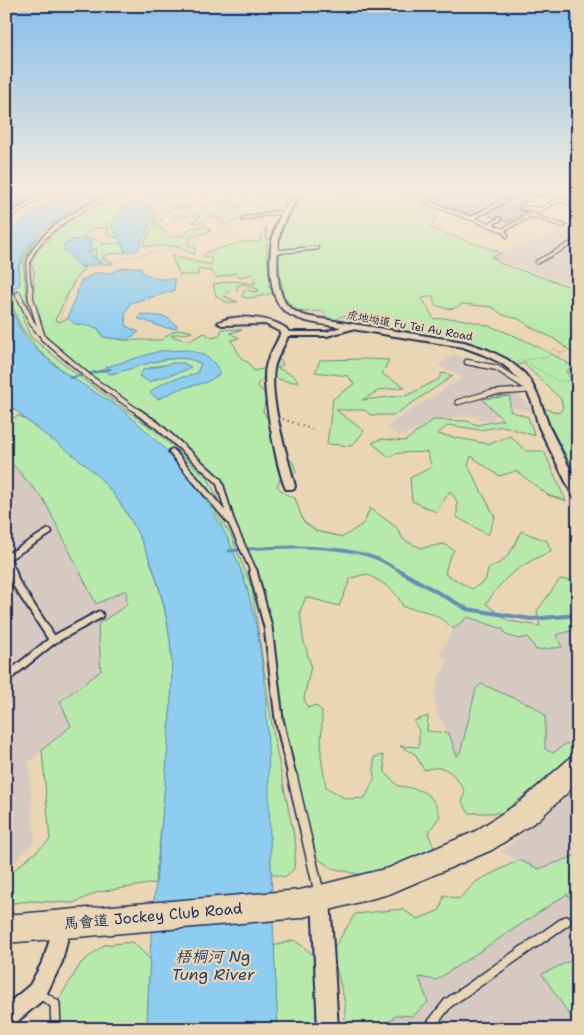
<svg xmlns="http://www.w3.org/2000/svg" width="584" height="1035" viewBox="0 0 584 1035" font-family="'Shantell Sans','LXGW WenKai TC',sans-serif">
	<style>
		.built { fill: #d6c9c1 }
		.green { fill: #b6e9aa; stroke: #688c84; fill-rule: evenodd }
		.water { fill: #8ecdef; stroke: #608eb5 }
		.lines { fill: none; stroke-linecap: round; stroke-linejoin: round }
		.stream-far2 { stroke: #608eb5; stroke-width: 2.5 }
		.stream-far1 { stroke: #608eb5; stroke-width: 3 }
		.stream { stroke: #608eb5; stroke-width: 4 }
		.building { fill: #a6aede; stroke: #1b2f5e }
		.service-far4-casing { stroke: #1b2f5e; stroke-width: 5.5 }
		.service-far3-casing { stroke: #1b2f5e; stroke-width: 7 }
		.service-far2-casing { stroke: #1b2f5e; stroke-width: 9 }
		.service-far1-casing { stroke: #1b2f5e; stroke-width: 11 }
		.service-casing { stroke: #1b2f5e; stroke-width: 12 }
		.minor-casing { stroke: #1b2f5e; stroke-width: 4 }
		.primary-casing { stroke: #1b2f5e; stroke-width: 3 }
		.path-far1 { stroke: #1b2f5e; stroke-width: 1; stroke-dasharray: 0.5 2.5; stroke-linecap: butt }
		.path { stroke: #1b2f5e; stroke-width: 2; stroke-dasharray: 1 4; stroke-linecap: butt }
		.service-far4 { stroke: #ead5b4; stroke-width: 3 }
		.service-far3 { stroke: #ead5b4; stroke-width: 4.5 }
		.service-far2 { stroke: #ead5b4; stroke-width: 5.5 }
		.service-far1 { stroke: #ead5b4; stroke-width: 7 }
		.service { stroke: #ead5b4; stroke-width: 9 }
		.minor { fill: #ead5b4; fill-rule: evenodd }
		.primary { fill: #ead5b4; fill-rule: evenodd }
		.labels { text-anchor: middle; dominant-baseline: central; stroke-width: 4.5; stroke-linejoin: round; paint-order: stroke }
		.far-street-label { font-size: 11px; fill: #1b2f5e; stroke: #ead5b4 }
		.near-street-label { font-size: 15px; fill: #1b2f5e; stroke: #ead5b4 }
		.near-water-label { font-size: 16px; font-style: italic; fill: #263f6c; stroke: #ead5b4 }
	</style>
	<rect width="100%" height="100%" fill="#ead5b4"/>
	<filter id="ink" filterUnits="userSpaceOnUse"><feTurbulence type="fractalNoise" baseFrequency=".02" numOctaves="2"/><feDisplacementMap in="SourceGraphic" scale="10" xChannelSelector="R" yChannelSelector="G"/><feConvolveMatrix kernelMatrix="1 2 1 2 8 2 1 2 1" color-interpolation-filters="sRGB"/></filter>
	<g filter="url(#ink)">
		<g class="built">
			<polygon points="578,226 578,284 565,282 490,257"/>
			<polygon points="454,354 491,370 506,378 534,413 501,404 492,422 466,414 399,436 387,426 463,377 438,365"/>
			<polygon points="7,458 48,504 96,604 126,589 127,605 98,624 101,671 59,699 72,726 29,761 35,841 6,871"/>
			<polygon points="467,617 562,646 556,635 578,629 578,736 553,753 545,749 545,715 531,704 482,684 462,747 457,757 449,733 437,714 434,699 438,678 448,660 439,655 453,629"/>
			<polygon points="578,787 578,855 539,869 501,852"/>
			<polygon points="563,889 578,909 578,945 573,960 542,974 578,1029 385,1029 419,977"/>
		</g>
		<g class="green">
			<polygon points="111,189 123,189 89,203 49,230 32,247 23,264 29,314 22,317 31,337 84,380 157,432 209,480 222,509 215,512 231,535 252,589 274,738 296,846 294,869 285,877 271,874 265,694 247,587 229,541 206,501 187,472 165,449 115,406 80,385 38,350 21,327 13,308 13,288 20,276 19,266 33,243 62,217"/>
			<polygon points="204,189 221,189 230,193 224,195 230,200 222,204 197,196"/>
			<path d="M303 189H336L329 191 342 198 361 195 355 189H397L437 216 430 228 502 253 491 257 498 260 499 263 568 286H578V354L573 353 553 338 534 329 519 319 503 315 492 307 462 304C453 311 446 309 435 305L433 296 422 298 434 319C479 313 536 345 575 367L566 371 575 386H578V431L570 433 578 446V478L551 427 544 408 559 413 563 408 561 399 523 363 513 367 465 343 343 327 351 316H341L331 324 323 311C302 312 294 315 283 294 284 285 278 276 279 266L275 264 277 253 289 249 278 250 281 228Z"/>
			<path d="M116 196 121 197 128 205 123 207 112 225 118 238 107 235 108 227 93 229 82 237 103 241 102 244 121 243 126 252 104 255 103 259 113 263 110 265 100 262 95 257 97 249 93 248 92 252 89 251 90 243 64 250 81 267H85L75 279 55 320 59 322 68 318 77 323 98 328 103 337 124 340H162C171 331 179 327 192 332 185 335 177 332 171 336L188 341 205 333 212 338 219 336 222 329 242 330 230 333 239 338 231 340 242 359 249 363 254 371 266 368 276 361 281 360 283 365 277 368 293 375 299 382C286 383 277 377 264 377L257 385 261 390 267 393 263 411 271 424 278 451 293 462 296 472 280 479 277 486 285 494 295 498 303 521 316 531 343 537 364 523 370 508 396 527 404 540 421 548 444 544 454 550 448 561 445 574 472 589 485 581 489 567C507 563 514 547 521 531L547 541 551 551C519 566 506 574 486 604L509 621 540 626 537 611 560 579 578 582V629L556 635 562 647 536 650 528 637 518 639 506 635 503 629 468 617 453 629C437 613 425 610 403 607 397 589 382 583 367 574L351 578 339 606 306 597 300 611 303 638 311 666 304 698 308 708 315 705 322 711 321 757 326 787 346 799 365 798 374 779V757L383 755 385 772 398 786C422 789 432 792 440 816L428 833 437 855 370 877 332 868 309 853 288 763 262 603 237 525 219 481 136 410 89 377 43 338 32 302 34 288 33 273H35L30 262C51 232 81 207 116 196ZM203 354 207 382 179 389 158 399 197 373 201 364C182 349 132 368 111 374L106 367ZM183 363 191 367C183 373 161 376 150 382L143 370 156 366Z"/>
			<path d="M244 197 258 207 265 202 261 197 289 198 285 200V204C266 215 244 216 224 225L220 219 212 216 200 223 192 222 200 217 193 215 174 219 172 215H184L188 211 184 208 170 210 157 225 171 237 183 236 191 228 206 226 211 231 191 237 188 244 196 249 194 254 175 246H143L155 221 156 210 160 214 165 206H201L229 210 226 206 236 203 234 206H244L240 199Z"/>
			<path d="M266 227 267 257 270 280 275 283 267 286 275 292C265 295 253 300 242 297L245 289 253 292 259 290 245 284 238 285 237 290 229 291 224 296 238 302H226L216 296 213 284 234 281 255 284 253 274 240 277 236 273 217 278 211 271 198 269V275H180L171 256 211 265V257L203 256 207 252 246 241 259 242Z"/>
			<polygon points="365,359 389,360 382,374 405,387 380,390 362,400 408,395 439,379 442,373 453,376 394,415 370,415 365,410 336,410 364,431 352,446 327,444 333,399 354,384 348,376 315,372 320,360"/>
			<polygon points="510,396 510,411 528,417 535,436 503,426 480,430 449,425 437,434 489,444 510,436 526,451 544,451 566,501 548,495 516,471 499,476 471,456 468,466 495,517 488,535 457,517 457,501 450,491 436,512 412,501 410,478 432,467 427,452 399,453 389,457 372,443 381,439 405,441 433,420 467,421 477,425 503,420 482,399"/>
			<path d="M20 416C47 436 78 454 101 479 140 520 163 586 170 641 174 670 171 703 169 732 166 783 161 833 155 883L98 892 73 903 31 901 6 904V877L50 840 42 750 71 726 60 701 101 671 98 624 127 605 126 590 96 604 44 500 6 457V418L7 419Z"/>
			<path d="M481 684 533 706 545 715V749L553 753 567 743 578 754V757L569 758C550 780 524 793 503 813H469L462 802 465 792C454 773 447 763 424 770L415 754 400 746 419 747V731L414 721 428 716 427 731 449 733 457 757 461 750 476 689Z"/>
			<polygon points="578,855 578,909 567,894 436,980 419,977 428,1002 413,1016 395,1015 385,1029 345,1029 345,1003 332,951 355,914 402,909 418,919 440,910 444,895 459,899 477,881 519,860 539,869"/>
			<polygon points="294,940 319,959 315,1029 278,1029 273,946"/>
			<polygon points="133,942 150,959 147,1029 60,1029 59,999 81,963 104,945"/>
			<polygon points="578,945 578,1028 542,974 572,960"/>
		</g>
		<g class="water">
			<path d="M76 189H111C78 206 33 227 19 265 17 271 20 278 20 284L13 289C13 295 12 303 13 310 22 353 82 383 115 405 133 417 150 435 165 449 188 470 205 497 220 524 273 619 267 735 270 840 272 903 275 966 278 1029H147C149 980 150 931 156 882 161 830 166 780 169 728 171 700 174 669 170 641 164 588 144 534 112 492 83 454 38 436 6 401V233L41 207Z"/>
			<polygon points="159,189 201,189 188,200 165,196 154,200 143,198"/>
			<path d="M131 203 149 204 153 210V216L138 250 126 252 111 225C114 214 122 207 131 203Z"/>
			<polygon points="81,239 91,242 89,253 100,262 99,264 81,267 64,250 64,245 73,240"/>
			<polygon points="140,267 143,273 158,279 175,279 174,291 130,303 125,314 126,326 139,332 127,340 103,337 98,328 75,324 68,318 81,281 95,273 109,273 123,268"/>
			<path d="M141 314 166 317 177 326 176 328C162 330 152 322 139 319L138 317Z"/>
			<path d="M187 350C201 353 215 358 220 374L207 382 179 389 158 399 150 393C166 377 178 380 197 373L201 364C175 348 136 370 109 374L106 367 160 351Z"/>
			<path d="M173 363H183L191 367C178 375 163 375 149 382L139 376 143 370Z"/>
		</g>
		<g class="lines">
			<polyline class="stream-far2" points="70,378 110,369"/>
			<path class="stream-far1" d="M229 551C272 546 338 543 378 559 387 563 394 568 402 572"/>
			<polyline class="stream" points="400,571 467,609 531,619 578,615"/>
		</g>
		<g class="building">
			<polygon points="432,189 524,189 526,192 538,196 519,205 519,211 527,212 508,222 503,220 501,216 495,218 486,214 509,202 510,199 508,196 471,215 435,202 438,200 421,194"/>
			<polygon points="13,190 39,191 35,196 6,215 6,197"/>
		</g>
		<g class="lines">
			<g class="service-far4-casing">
				<g id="service-far4">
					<polyline points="404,189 431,204 503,230 507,236"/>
					<polyline points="527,189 578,206"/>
					<polyline points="521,208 541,209"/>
					<polyline points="531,215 564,226"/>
					<polyline points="472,218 507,199"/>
					<polyline points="6,219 38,198 57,189"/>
					<polyline points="243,219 271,213 286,213"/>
					<polyline points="489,225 500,219"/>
					<polyline points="503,230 558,200"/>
					<polyline points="275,252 317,248"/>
					<polyline points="537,262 578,240"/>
					<path d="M30 288C29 280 26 268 29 261 39 227 96 202 126 189"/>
				</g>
			</g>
			<g class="service-far3-casing">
				<g id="service-far3">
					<polyline points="30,287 31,299 43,338 89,377 140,413"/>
					<polyline points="18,294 32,323 40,333"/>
					<polyline points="467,362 497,368 529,389"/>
					<polyline points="458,402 490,393 531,390"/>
				</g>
			</g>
			<g class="service-far2-casing">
				<g id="service-far2">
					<polyline points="138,412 157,425 219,481 232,524 254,572"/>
					<polyline points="172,452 230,521"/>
					<polyline points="6,552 12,572"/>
					<polyline points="8,557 49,532"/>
				</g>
			</g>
			<g class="service-far1-casing">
				<g id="service-far1">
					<polyline points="12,571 15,582 53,640"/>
					<polyline points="253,571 268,627 279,719 292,776"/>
					<polyline points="6,678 53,640 99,615"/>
				</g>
			</g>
			<g class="service-casing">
				<g id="service">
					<polyline points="292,775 319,892"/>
					<polyline points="40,994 55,1004 56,1029"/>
					<polyline points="428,1029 448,1003 566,921"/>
				</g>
			</g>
			<g class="minor-casing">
				<g id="minor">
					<path d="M298 189H304C296 201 287 213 282 226 276 243 274 291 287 305 293 312 302 315 310 317L464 342 488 350 508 360 524 373 531 382 539 398 549 427 578 485V500L573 496 539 427 532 402 524 385 510 370 501 363 482 354 463 347 352 329 327 336H288C284 347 276 357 274 369 269 400 287 454 295 486L294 489H286C277 471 261 386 266 367 268 355 277 344 281 332L265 324 222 325 218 323C231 313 279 317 289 332H326L341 327C324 324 301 323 286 312 266 298 268 247 276 225 281 212 291 201 298 189Z"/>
					<polygon points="321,889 327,892 330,898 338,1029 318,1029 312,898 315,892"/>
					<polygon points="62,915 68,918 71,924 62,962 44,999 13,1025 6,1028 6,1005 30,985 44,959 56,918"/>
				</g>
			</g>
			<g class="primary-casing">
				<polygon id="primary" points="578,754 578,783 538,820 492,850 389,894 300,918 6,943 6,915 300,890 389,868 474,832 520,802 570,758"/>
			</g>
			<g class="path-far1">
				<polyline points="270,189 284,192 290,191"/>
				<polyline points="60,319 68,295 78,276 84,270 116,260 177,248 203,224 212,221 238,220"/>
				<polyline points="560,352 567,367 578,379"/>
				<polyline points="524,360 548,357 553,348 560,352 568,352"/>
				<polyline points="518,361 523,360 558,381 578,381"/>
			</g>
			<polyline class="path" points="283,419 316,431"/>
			<use href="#service-far4" class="service-far4"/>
			<use href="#service-far3" class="service-far3"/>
			<use href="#service-far2" class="service-far2"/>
			<use href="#service-far1" class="service-far1"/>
			<use href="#service" class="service"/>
			<use href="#minor" class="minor"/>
			<use href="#primary" class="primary"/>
		</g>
	</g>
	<linearGradient id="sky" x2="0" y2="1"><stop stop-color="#84beeb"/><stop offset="0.57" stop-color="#f6ecdd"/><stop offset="1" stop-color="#f6ecdd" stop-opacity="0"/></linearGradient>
	<rect width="584" height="334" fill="url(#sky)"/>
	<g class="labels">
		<g class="far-street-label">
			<text transform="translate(410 326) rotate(10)">虎地坳道 Fu Tei Au Road</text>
		</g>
		<g class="near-street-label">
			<text transform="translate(153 916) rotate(-5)">馬會道 Jockey Club Road</text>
		</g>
		<g class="near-water-label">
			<text x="213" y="956">梧桐河 Ng<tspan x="213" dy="18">Tung River</tspan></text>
		</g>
	</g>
	<rect width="584" height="1035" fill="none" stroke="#ead5b4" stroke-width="25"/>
	<rect x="12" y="12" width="559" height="1010" fill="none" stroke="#1b2f5e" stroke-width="2" filter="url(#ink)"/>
</svg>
